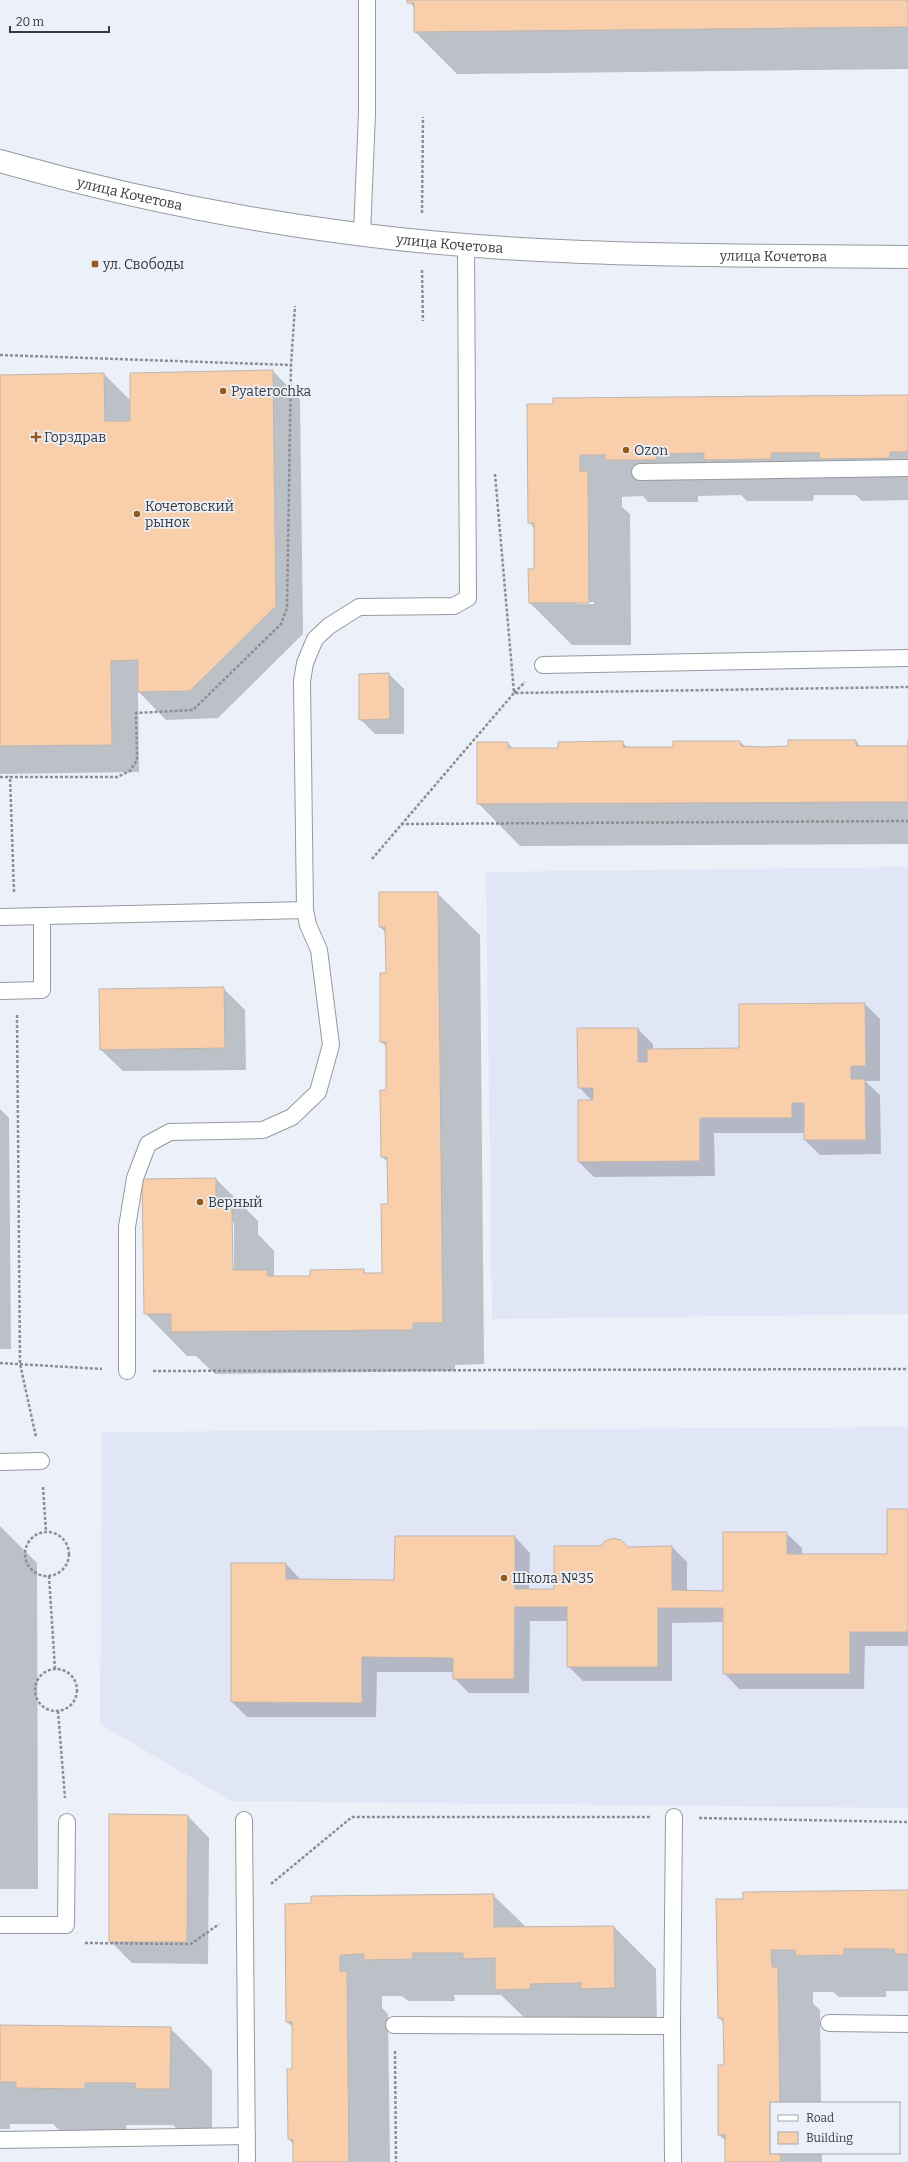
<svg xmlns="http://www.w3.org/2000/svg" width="908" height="2162" viewBox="0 0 908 2162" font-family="Bitter,serif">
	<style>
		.built { fill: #e0e6f6 }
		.shadow { fill: #0003; fill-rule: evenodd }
		.building { fill: #f9ceab; stroke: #beb6b0 }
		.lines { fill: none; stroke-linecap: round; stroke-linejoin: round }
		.service-casing { stroke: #9599a1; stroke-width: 18 }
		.secondary-casing { stroke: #9599a1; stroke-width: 24 }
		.path { stroke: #8b8e94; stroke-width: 2.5; stroke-dasharray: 3 2; stroke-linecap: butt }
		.service { stroke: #fff; stroke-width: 16 }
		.secondary { stroke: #fff; stroke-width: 22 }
		.poi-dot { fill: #96591c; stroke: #ecf0f9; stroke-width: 1.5 }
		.labels { text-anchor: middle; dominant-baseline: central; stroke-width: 3.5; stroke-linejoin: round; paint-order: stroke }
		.street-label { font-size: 14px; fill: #393a3e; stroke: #ecf0f9 }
		.poi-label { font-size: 14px; fill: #393a3e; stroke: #ecf0f9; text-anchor: start }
	</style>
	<rect width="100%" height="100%" fill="#ecf0f9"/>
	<g class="built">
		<polygon points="908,867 908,1314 492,1319 486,872"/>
		<polygon points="908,1427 908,1808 231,1801 100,1724 102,1432"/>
	</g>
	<g class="shadow">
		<polygon points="408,0 908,0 908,69 457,74 415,32 415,9"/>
		<polygon points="273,371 300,399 303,634 218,718 166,720 138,691 139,772 0,774 0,376 104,374 131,401"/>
		<path d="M908 396V500L862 501 856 495H814L813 501H747L741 495 698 496V502H648L643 496 622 497V507L630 514 631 645H572L530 603 535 570V529L529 522 528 405ZM576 602H594V604H576Z"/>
		<polygon points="389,674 404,689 404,734 375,734 360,719"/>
		<polygon points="856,741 861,747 908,747 908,844 520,846 478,803 508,743 513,749 559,749 622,742 628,748 674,748 740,742 746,747 789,747"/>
		<path d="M437 893 480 935 484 1364 455 1365V1371L215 1374 196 1356H187L145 1313 216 1179 258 1221V1234L274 1251V1277H311L363 1270 367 1274H383L389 1205 388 1162 382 1157 388 1091 387 1047 381 1042 387 974 386 933 380 927ZM232 1221 234 1223V1275H232Z"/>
		<polygon points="223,988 245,1010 246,1070 123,1071 101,1050"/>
		<polygon points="865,1004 880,1019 880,1081 865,1081 880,1095 881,1154 820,1155 805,1140 805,1133 714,1133 715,1176 594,1177 579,1162 592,1101 579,1087 638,1029 653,1044 653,1050 740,1049"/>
		<polygon points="0,1109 9,1118 11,1349 0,1349"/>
		<polygon points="908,1510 908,1646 865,1646 864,1689 739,1689 724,1673 724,1622 672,1623 672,1681 583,1681 568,1666 568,1621 530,1621 529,1693 469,1693 454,1678 454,1672 377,1672 376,1717 247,1717 232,1702 232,1564 286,1564 301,1580 395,1581 515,1537 530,1553 529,1590 555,1590 627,1548 672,1547 687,1562 687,1591 724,1592 786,1533 802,1548 802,1555 888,1555"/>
		<polygon points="0,1526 37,1563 38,1889 0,1889"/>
		<polygon points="188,1816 209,1838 208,1964 132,1963 110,1941"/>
		<polygon points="908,1891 908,1991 886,1991 886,1997 839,1997 833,1992 813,1992 813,2003 820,2010 821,2103 771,2103 771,2153 822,2153 822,2162 726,2162 726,2141 719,2135 725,2066 724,2023 718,2017 717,1900"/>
		<polygon points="493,1895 527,1928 614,1927 656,1969 657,2030 538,2031 501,1995 454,1995 455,2001 408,2001 402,1996 382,1996 382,2008 388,2014 390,2162 295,2162 294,2145 289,2139 293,2070 293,2027 287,2022 286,1905"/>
		<polygon points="0,2026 170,2028 212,2070 212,2131 179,2131 173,2125 126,2125 127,2130 59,2130 53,2124 10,2124 10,2129 0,2129"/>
	</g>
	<g class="building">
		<polygon points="407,0 908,0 908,27 414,32 414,3 407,3"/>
		<polygon points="273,370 276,606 190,691 138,692 138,660 111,661 112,745 0,746 0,375 104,373 105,421 130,421 130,373"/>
		<polygon points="908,395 908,452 890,452 890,458 819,459 819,453 772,453 771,459 704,460 704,453 657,454 656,460 605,460 605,455 580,455 580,471 588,471 589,603 529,603 528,569 534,569 534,523 528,523 527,404 553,404 553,398"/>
		<polygon points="389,673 390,719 359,720 359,674"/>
		<polygon points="788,740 856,740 856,746 908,746 908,740 908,802 477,804 477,742 508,742 508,748 558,748 558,742 623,741 623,747 673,747 673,741 740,741 741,746 762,747 788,746"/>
		<polygon points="379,892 438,892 443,1323 413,1323 413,1330 171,1332 171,1314 144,1314 142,1179 216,1178 216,1208 232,1207 233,1270 267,1270 268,1276 310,1276 310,1270 364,1269 364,1273 382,1273 381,1204 388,1204 387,1157 381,1157 380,1090 386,1090 386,1042 380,1042 380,973 386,973 385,927 379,927"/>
		<polygon points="224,987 225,1048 100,1050 99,989"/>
		<polygon points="865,1003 866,1066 851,1066 851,1079 865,1079 866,1140 804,1140 804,1103 792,1103 792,1118 700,1118 700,1161 578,1162 578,1100 593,1100 593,1088 578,1088 577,1028 638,1028 638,1062 647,1062 647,1049 739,1048 739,1004"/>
		<polygon points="887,1509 908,1509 908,1632 850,1632 850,1674 723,1674 723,1608 658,1608 658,1667 567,1667 567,1607 515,1607 514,1679 453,1679 453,1658 362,1657 362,1703 231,1702 231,1563 286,1563 286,1579 394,1580 395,1536 515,1536 515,1589 554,1589 554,1546 601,1546 605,1541 613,1538 621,1540 628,1547 672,1546 672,1590 723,1591 723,1532 787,1532 787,1554 887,1554"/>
		<polygon points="109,1814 188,1815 187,1942 109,1942"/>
		<polygon points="908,1890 908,1954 895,1954 894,1949 844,1949 844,1955 796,1956 795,1950 771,1950 772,1967 778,1967 780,2103 771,2103 771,2153 780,2153 781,2162 725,2162 725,2135 718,2135 718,2065 724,2065 723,2018 718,2018 716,1899 743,1899 743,1892"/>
		<polygon points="494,1894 494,1927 614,1926 615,1988 581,1989 581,1983 530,1984 531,1989 495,1990 495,1958 463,1959 463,1953 413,1953 413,1959 364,1960 364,1954 340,1955 340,1971 347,1971 349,2162 293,2162 293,2140 288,2139 287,2069 292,2069 292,2022 286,2022 285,1904 311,1903 311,1896"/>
		<polygon points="0,2025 171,2027 170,2089 136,2089 135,2083 85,2083 85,2089 16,2088 16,2082 0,2082"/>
	</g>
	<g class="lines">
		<g class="service-casing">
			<g id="service">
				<polyline points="362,234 367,113 367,0"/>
				<polyline points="640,472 908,468"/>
				<polyline points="543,665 908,658"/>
				<polyline points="0,917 305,910 302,681 305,663 315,639 329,626 359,607 454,606 468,598 466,245"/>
				<polyline points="0,991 42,990 42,916"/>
				<polyline points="127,1371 127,1227 135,1178 148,1144 170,1132 263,1130 292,1117 318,1092 331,1045 319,950 308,925 305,910"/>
				<polyline points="0,1462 41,1461"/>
				<polyline points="244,1820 247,2162"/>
				<polyline points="0,1925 66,1925 67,1822"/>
				<polyline points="829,2023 908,2024"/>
				<polyline points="394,2025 672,2026 674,1817"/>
				<polyline points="672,2026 673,2162"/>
				<polyline points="0,2140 247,2136"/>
			</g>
		</g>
		<g class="secondary-casing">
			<g id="secondary">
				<path id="s1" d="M0 161C113 193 227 217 342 232 529 258 720 255 908 257"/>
			</g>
		</g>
		<g class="path">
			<polyline points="422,213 423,117"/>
			<polyline points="422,270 423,321"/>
			<polyline points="0,355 291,365"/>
			<polyline points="495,474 514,693 525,682"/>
			<polyline points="0,777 10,777"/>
			<polyline points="401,824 908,821"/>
			<polyline points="372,859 514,693 908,687"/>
			<polyline points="14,892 10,777 117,777 130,771 137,760 136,713 193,710 281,624 287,608 291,365 295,306"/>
			<polyline points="17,1015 20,1364 36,1437"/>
			<polyline points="0,1363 102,1369"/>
			<polyline points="153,1371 908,1369"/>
			<polyline points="43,1487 46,1532"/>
			<circle cx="47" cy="1554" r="22"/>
			<polyline points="49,1576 55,1669"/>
			<circle cx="56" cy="1690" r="21"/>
			<polyline points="58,1711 65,1798"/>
			<polyline points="699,1818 908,1822"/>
			<polyline points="271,1884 352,1817 650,1817"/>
			<polyline points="85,1943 191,1944 219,1924"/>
			<polyline points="395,2051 396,2162"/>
		</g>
		<use href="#service" class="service"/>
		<use href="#secondary" class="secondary"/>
	</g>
	<g class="poi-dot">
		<rect x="91" y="260" width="8" height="8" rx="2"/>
		<circle cx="223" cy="391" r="4"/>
		<path d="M34 431h4v4h4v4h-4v4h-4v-4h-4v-4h4z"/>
		<circle cx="626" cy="450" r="4"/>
		<circle cx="137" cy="514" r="4"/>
		<circle cx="200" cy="1202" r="4"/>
		<circle cx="504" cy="1578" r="4"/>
	</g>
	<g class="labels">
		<g class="street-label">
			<text stroke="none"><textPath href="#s1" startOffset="134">улица Кочетова</textPath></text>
			<text stroke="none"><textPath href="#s1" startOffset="458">улица Кочетова</textPath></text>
			<text stroke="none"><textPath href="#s1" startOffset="782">улица Кочетова</textPath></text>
		</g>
		<g class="poi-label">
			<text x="103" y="264">ул. Свободы</text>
			<text x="231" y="391">Pyaterochka</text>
			<text x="44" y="437">Горздрав</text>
			<text x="634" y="450">Ozon</text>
			<text x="145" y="506">Кочетовский<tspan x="145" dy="16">рынок</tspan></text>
			<text x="208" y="1202">Верный</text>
			<text x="512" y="1578">Школа №35</text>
		</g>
	</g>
	<rect x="770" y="2102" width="130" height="52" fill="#ecf0f9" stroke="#a4a7ae"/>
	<rect x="778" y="2115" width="20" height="6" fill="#ffffff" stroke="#a4a7ae"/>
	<text x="806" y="2122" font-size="12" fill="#393a3e">Road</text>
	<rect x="778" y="2132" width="20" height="12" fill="#f9ceab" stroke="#a4a7ae"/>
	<text x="806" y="2142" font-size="12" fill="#393a3e">Building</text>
	<path d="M10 26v6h99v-6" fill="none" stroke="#393a3e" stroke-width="2"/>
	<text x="16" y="26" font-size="12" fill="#393a3e" stroke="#ecf0f9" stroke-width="3" paint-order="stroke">20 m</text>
</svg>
